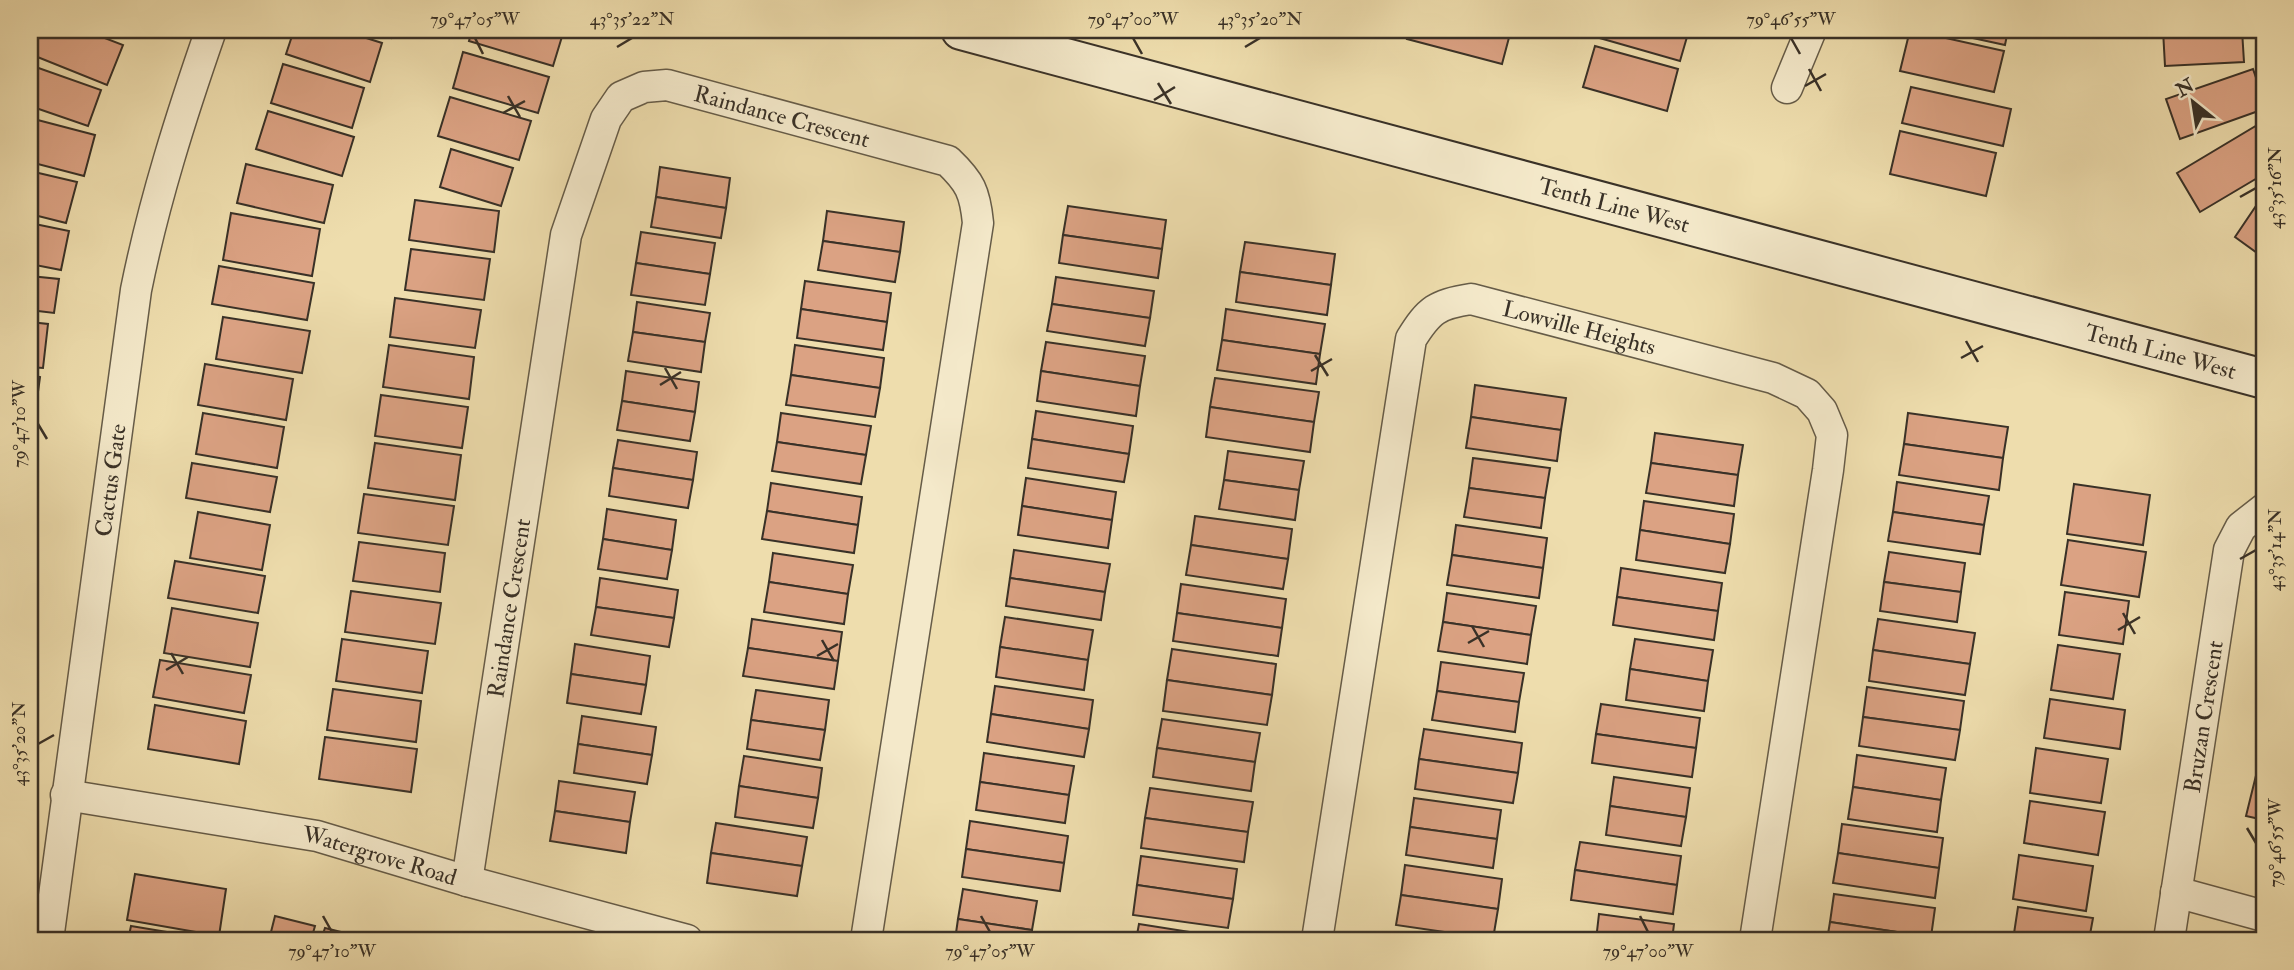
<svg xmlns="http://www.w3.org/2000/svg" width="2294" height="970" viewBox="0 0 2294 970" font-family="'IM FELL Double Pica',serif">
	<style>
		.building { fill: #dba283; stroke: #393127; stroke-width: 2 }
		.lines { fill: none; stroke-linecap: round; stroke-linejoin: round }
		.street-casing { stroke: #665c48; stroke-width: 33 }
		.secondary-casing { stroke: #393127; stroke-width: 42 }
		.street { stroke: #f4e9ca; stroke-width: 30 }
		.secondary { stroke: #f4e9ca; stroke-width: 38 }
		.ticks { fill: none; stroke: #393127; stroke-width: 2.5 }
		.labels { text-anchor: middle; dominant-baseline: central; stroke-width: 7; stroke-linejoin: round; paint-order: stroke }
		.street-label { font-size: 23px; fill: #393127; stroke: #f4e9ca }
		.neatline { fill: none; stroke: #393127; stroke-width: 2.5 }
		.ticks-label { font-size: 18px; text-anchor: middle; fill: #393127 }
	</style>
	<rect width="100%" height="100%" fill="#eeddad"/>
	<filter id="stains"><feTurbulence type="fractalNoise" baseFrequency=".00286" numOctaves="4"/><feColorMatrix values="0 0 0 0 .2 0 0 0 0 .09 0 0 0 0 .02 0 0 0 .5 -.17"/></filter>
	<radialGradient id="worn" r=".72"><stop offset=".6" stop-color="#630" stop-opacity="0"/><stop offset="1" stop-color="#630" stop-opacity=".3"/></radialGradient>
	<g class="building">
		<polygon points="30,30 84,30 123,45 107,85 30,54"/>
		<polygon points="294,30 341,30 382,43 370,82 286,54"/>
		<polygon points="365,30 394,30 391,38"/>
		<polygon points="472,30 564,30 553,66 469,41"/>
		<polygon points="1410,30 1511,30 1502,64 1407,39"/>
		<polygon points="1590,30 1689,30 1680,61 1589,35"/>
		<polygon points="1910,30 2004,51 1994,92 1900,71"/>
		<polygon points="1936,30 2008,30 2005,45"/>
		<polygon points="2163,30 2242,30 2244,62 2165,66"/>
		<polygon points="1595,46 1678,69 1667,111 1583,87"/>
		<polygon points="463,52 549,77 538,113 453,88"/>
		<polygon points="283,64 364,88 352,128 271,103"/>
		<polygon points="30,65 101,90 88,126 30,106"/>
		<polygon points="2253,69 2264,101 2264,109 2180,139 2166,99"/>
		<polygon points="1911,87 2011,109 2003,146 1902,123"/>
		<polygon points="450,97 531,121 519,160 438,136"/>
		<polygon points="268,111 354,137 342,176 256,149"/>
		<polygon points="30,118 95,135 84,176 30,162"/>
		<polygon points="2264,121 2264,174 2200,212 2177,173"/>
		<polygon points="1900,131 1996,153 1986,196 1890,174"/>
		<polygon points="451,149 513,168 501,206 440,187"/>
		<polygon points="246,164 333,185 324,223 237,203"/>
		<polygon points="660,167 730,178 726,208 656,197"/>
		<polygon points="30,171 77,182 66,223 30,214"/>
		<polygon points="2264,194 2264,258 2235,237"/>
		<polygon points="656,197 726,208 721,238 651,227"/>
		<polygon points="415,200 499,211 494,252 409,240"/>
		<polygon points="1068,206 1166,220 1162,249 1063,235"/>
		<polygon points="827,211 904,222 900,252 823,241"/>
		<polygon points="231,213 320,229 312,276 223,260"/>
		<polygon points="30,223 69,231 61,270 30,264"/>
		<polygon points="641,232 715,243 710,274 636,263"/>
		<polygon points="1063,235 1162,249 1158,278 1059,263"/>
		<polygon points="823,241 900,252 895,282 818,270"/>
		<polygon points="1245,242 1335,254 1331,285 1240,272"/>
		<polygon points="411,249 490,259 484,300 405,290"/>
		<polygon points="636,263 710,274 705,305 631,295"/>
		<polygon points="219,266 314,283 307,320 212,304"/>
		<polygon points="1240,272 1331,285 1327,315 1236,302"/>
		<polygon points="30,276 59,279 54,313 30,310"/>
		<polygon points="1056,277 1154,291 1150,318 1052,304"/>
		<polygon points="805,281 891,293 887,322 801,309"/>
		<polygon points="395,298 481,310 475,348 390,337"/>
		<polygon points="637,302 710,313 705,342 633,332"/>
		<polygon points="1052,304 1150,318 1145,346 1047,331"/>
		<polygon points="801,309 887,322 883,350 797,338"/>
		<polygon points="1226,309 1325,324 1320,354 1222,340"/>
		<polygon points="223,317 310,331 302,373 216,359"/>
		<polygon points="30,322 48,324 43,368 30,367"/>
		<polygon points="633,332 705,342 701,372 628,361"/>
		<polygon points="1222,340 1320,354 1316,384 1217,370"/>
		<polygon points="1046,342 1145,356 1140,386 1041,371"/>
		<polygon points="389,345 474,357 469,399 383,387"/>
		<polygon points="795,345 884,358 880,388 791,375"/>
		<polygon points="205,364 293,379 286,420 198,405"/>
		<polygon points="626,371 699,382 695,412 622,401"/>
		<polygon points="1041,371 1140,386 1136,416 1037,401"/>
		<polygon points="30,375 40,377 35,414 30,413"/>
		<polygon points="791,375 880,388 875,417 786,405"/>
		<polygon points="1215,378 1319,392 1314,422 1210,407"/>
		<polygon points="1475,385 1566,398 1561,430 1471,417"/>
		<polygon points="381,395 468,407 462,448 375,436"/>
		<polygon points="622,401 695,412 690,441 617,430"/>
		<polygon points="1210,407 1314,422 1310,452 1206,437"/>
		<polygon points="1036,411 1133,426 1129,454 1032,439"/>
		<polygon points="203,413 284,427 277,468 196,454"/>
		<polygon points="781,413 871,426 866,455 777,442"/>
		<polygon points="1908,413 2008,427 2003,458 1904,444"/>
		<polygon points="1471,417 1561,430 1557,461 1466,448"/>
		<polygon points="30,423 35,424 30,467"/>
		<polygon points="1655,433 1743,445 1738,475 1651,463"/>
		<polygon points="1032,439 1129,454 1124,482 1028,468"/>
		<polygon points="618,440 697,452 693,480 613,468"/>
		<polygon points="777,442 866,455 861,484 772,471"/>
		<polygon points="375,443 461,455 455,500 368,488"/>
		<polygon points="1904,444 2003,458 1999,490 1899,475"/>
		<polygon points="1228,451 1304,461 1299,490 1224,480"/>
		<polygon points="1473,458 1550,468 1545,498 1469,488"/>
		<polygon points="192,463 277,477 270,512 186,498"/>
		<polygon points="1651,463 1738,475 1734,506 1646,493"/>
		<polygon points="613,468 693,480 688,508 609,496"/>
		<polygon points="1026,478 1116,492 1112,520 1022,506"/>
		<polygon points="1224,480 1299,490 1295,520 1219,509"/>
		<polygon points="1897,482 1989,496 1984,525 1893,512"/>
		<polygon points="771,483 862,497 858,525 767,511"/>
		<polygon points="2074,484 2150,495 2143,545 2067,534"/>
		<polygon points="1469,488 1545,498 1541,528 1464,517"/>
		<polygon points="364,494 454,506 448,545 358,533"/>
		<polygon points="1644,501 1734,514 1730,544 1640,530"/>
		<polygon points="1022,506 1112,520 1108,548 1018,535"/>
		<polygon points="607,509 676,520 672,550 603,539"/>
		<polygon points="767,511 858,525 854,553 762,539"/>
		<polygon points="198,512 270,525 262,570 190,558"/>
		<polygon points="1893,512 1984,525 1980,554 1888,541"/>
		<polygon points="1195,516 1292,529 1288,559 1191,545"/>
		<polygon points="1456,525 1547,538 1543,568 1452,555"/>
		<polygon points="1640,530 1730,544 1725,573 1636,560"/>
		<polygon points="603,539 672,550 667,579 598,569"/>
		<polygon points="2068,540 2146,552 2139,597 2061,585"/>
		<polygon points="359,542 445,553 440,592 353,581"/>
		<polygon points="1191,545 1288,559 1283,589 1186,575"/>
		<polygon points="1014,550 1110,564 1105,592 1010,578"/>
		<polygon points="1889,552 1965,563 1961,592 1884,582"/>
		<polygon points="773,553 853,565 848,594 769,582"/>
		<polygon points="1452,555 1543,568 1539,598 1447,585"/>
		<polygon points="175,561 265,576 258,613 168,598"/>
		<polygon points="1621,568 1722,583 1718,611 1617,597"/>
		<polygon points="600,578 678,590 674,618 596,607"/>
		<polygon points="1010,578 1105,592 1101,620 1006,606"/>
		<polygon points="769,582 848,594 844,624 764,612"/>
		<polygon points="1884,582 1961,592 1957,622 1880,611"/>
		<polygon points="1181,584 1286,599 1282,628 1177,613"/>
		<polygon points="351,591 441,603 435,644 345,632"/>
		<polygon points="2065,592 2129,601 2123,644 2059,635"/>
		<polygon points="1447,593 1536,606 1531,635 1443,622"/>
		<polygon points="1617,597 1718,611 1714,640 1613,625"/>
		<polygon points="596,607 674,618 669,647 591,635"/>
		<polygon points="172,608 258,623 250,667 164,653"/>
		<polygon points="1177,613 1282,628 1278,656 1173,641"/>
		<polygon points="1005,617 1093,630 1088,660 1000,647"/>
		<polygon points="752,619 842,632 838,661 748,648"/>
		<polygon points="1878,619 1975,633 1970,664 1873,650"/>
		<polygon points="1443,622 1531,635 1527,664 1438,651"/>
		<polygon points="342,639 428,651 422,693 336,681"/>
		<polygon points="1635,639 1713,650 1708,681 1630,669"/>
		<polygon points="575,644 650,656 646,685 571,674"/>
		<polygon points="2058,645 2120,654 2113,699 2051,690"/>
		<polygon points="1000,647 1088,660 1084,690 996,677"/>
		<polygon points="748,648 838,661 834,689 743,676"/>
		<polygon points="1172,649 1276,664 1272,695 1167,680"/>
		<polygon points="1873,650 1970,664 1965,695 1869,681"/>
		<polygon points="160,660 251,675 244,713 153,697"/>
		<polygon points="1441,662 1524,673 1519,702 1437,691"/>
		<polygon points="1630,669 1708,681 1704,711 1626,700"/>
		<polygon points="571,674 646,685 641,714 567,703"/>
		<polygon points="1167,680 1272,695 1267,725 1163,711"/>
		<polygon points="995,686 1093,700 1089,729 991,714"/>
		<polygon points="1867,687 1964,701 1960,730 1863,717"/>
		<polygon points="333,689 421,701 416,742 327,730"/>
		<polygon points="756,690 829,700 825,730 751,720"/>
		<polygon points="1437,691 1519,702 1515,732 1432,720"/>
		<polygon points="2050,699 2125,710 2120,749 2044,738"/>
		<polygon points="1601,704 1700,718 1696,748 1596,734"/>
		<polygon points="155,705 246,721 239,764 148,749"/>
		<polygon points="991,714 1089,729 1084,757 987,742"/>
		<polygon points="582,716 656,727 652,755 578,744"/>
		<polygon points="1863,717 1960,730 1955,760 1859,746"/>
		<polygon points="1162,719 1260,733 1255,762 1157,748"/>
		<polygon points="751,720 825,730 820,760 747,749"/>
		<polygon points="1424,729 1522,743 1518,773 1419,759"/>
		<polygon points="1596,734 1696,748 1692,777 1592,763"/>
		<polygon points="325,737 417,749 411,792 319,779"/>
		<polygon points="2264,743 2264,820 2246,816"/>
		<polygon points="578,744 652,755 647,784 574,773"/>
		<polygon points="1157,748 1255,762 1251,791 1153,777"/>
		<polygon points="2036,748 2108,759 2101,803 2030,793"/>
		<polygon points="984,753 1074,766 1069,795 980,782"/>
		<polygon points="1857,755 1946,768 1941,800 1853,787"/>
		<polygon points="744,756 822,768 818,798 739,786"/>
		<polygon points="1419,759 1518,773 1513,803 1415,789"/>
		<polygon points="1614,777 1690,788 1686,817 1610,806"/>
		<polygon points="559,781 635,792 630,822 555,811"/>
		<polygon points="980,782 1069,795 1065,823 976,810"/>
		<polygon points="739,786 818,798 813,828 735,817"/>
		<polygon points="1853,787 1941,800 1937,832 1848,819"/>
		<polygon points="1150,788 1253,802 1248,832 1145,818"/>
		<polygon points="1414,798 1501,810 1497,839 1410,827"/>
		<polygon points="2030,801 2105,812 2098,855 2024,843"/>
		<polygon points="1610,806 1686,817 1681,846 1606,835"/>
		<polygon points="555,811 630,822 626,853 550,841"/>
		<polygon points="1145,818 1248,832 1244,862 1141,848"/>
		<polygon points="970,821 1068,836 1064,863 966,849"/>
		<polygon points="716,823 807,837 802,866 711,853"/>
		<polygon points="1842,824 1943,838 1939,868 1838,853"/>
		<polygon points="1410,827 1497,839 1493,868 1406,855"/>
		<polygon points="1580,842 1681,856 1677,885 1575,870"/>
		<polygon points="966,849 1064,863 1060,891 962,877"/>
		<polygon points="711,853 802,866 797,896 707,883"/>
		<polygon points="1838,853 1939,868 1935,898 1833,883"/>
		<polygon points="2019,855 2093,866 2086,911 2013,899"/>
		<polygon points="1141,856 1237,869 1233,899 1137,885"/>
		<polygon points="1405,865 1502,879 1498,909 1401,895"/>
		<polygon points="1575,870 1677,885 1673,914 1571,900"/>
		<polygon points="135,874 226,889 219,936 127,920"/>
		<polygon points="1137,885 1233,899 1228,928 1133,915"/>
		<polygon points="963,889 1037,901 1032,930 958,919"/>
		<polygon points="1834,894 1935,908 1931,937 1830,922"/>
		<polygon points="1401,895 1498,909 1493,939 1396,925"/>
		<polygon points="2018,907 2093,918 2089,940 2013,940"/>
		<polygon points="1599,914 1674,924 1672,940 1596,940"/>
		<polygon points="275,916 315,926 311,940 269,940"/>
		<polygon points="958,919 1032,930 1031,940 955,940"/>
		<polygon points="1830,922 1931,937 1931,940 1827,940"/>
		<polygon points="1139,924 1228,938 1227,940 1136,940"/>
		<polygon points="131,926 215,940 128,940"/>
		<polygon points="325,928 365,938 364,940 321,940"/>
		<polygon points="1389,934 1434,940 1388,940"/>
	</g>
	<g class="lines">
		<g class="street-casing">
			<g id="street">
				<polyline points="1787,88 1811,30"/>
				<path id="s1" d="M66 795 317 836 467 881 687 940"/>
				<path id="s2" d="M467 881 566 235 606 119 621 97 644 87 667 85 948 161C970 182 975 192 978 223L866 940"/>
				<polyline points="2176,892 2264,916"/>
				<path id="s3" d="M48 940 136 290C154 201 181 116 211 30"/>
				<path id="s4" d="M1317 940 1411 339C1429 310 1437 304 1471 299L1773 378 1807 394 1822 411 1832 435 1828 470 1755 940"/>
				<path id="s5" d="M2169 940 2229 550 2241 527 2264 509"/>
			</g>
		</g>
		<g class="secondary-casing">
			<g id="secondary">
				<path id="s6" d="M961 30 2264 379"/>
			</g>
		</g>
		<use href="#street" class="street"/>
		<use href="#secondary" class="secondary"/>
	</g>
	<path class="ticks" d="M475 38 483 54M1133 38 1142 54M1791 38 1800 54M617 47 632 38M1245 47 1260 38M1809 69 1821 91M1158 83 1171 104M1805 86 1826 74M508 96 520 117M1154 100 1175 87M503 113 525 101M2240 197 2256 188M1966 341 1978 362M1315 355 1328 376M1961 358 1983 346M665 368 677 389M1311 371 1332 359M660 385 681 372M38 424 47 439M2240 559 2256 550M2123 613 2135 634M1472 626 1484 647M2118 630 2140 617M822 640 834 661M1468 643 1489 631M171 653 183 674M817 656 838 644M166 670 188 657M38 744 54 735M2247 828 2256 843M323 916 332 932M981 916 990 932M1640 916 1648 932"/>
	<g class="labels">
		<g class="street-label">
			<text stroke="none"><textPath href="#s2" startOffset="970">Raindance Crescent</textPath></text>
			<text stroke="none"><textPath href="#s6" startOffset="676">Tenth Line West</textPath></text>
			<text stroke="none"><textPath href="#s4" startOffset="796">Lowville Heights</textPath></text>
			<text stroke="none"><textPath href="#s6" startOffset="1242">Tenth Line West</textPath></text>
			<text stroke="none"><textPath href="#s3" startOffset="464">Cactus Gate</textPath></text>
			<text stroke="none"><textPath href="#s2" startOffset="276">Raindance Crescent</textPath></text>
			<text stroke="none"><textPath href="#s5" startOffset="226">Bruzan Crescent</textPath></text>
			<text stroke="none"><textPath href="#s1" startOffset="320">Watergrove Road</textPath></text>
		</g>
	</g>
	<rect width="2294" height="970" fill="none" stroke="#eeddad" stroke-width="77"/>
	<g transform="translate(2193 102) rotate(330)" stroke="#f4e9ca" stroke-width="5" paint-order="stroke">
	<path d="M0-5L12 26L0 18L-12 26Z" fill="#393127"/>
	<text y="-10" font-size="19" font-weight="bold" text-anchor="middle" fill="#393127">N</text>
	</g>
	<rect x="38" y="38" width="2218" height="894" class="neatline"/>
	<g class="ticks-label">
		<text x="475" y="25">79°47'05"W</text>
		<text x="632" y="25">43°35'22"N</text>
		<text x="1133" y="25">79°47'00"W</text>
		<text x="1260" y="25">43°35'20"N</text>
		<text x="1791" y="25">79°46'55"W</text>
		<text transform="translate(2275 188) rotate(-90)" y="6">43°35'16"N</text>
		<text transform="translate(19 424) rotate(-90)" y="6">79°47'10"W</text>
		<text transform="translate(2275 550) rotate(-90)" y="6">43°35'14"N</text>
		<text transform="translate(19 744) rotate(-90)" y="6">43°35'20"N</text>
		<text transform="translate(2275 843) rotate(-90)" y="6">79°46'55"W</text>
		<text x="332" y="957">79°47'10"W</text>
		<text x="990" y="957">79°47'05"W</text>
		<text x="1648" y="957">79°47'00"W</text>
	</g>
	<rect width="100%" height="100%" filter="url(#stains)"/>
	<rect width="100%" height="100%" fill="url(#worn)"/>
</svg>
